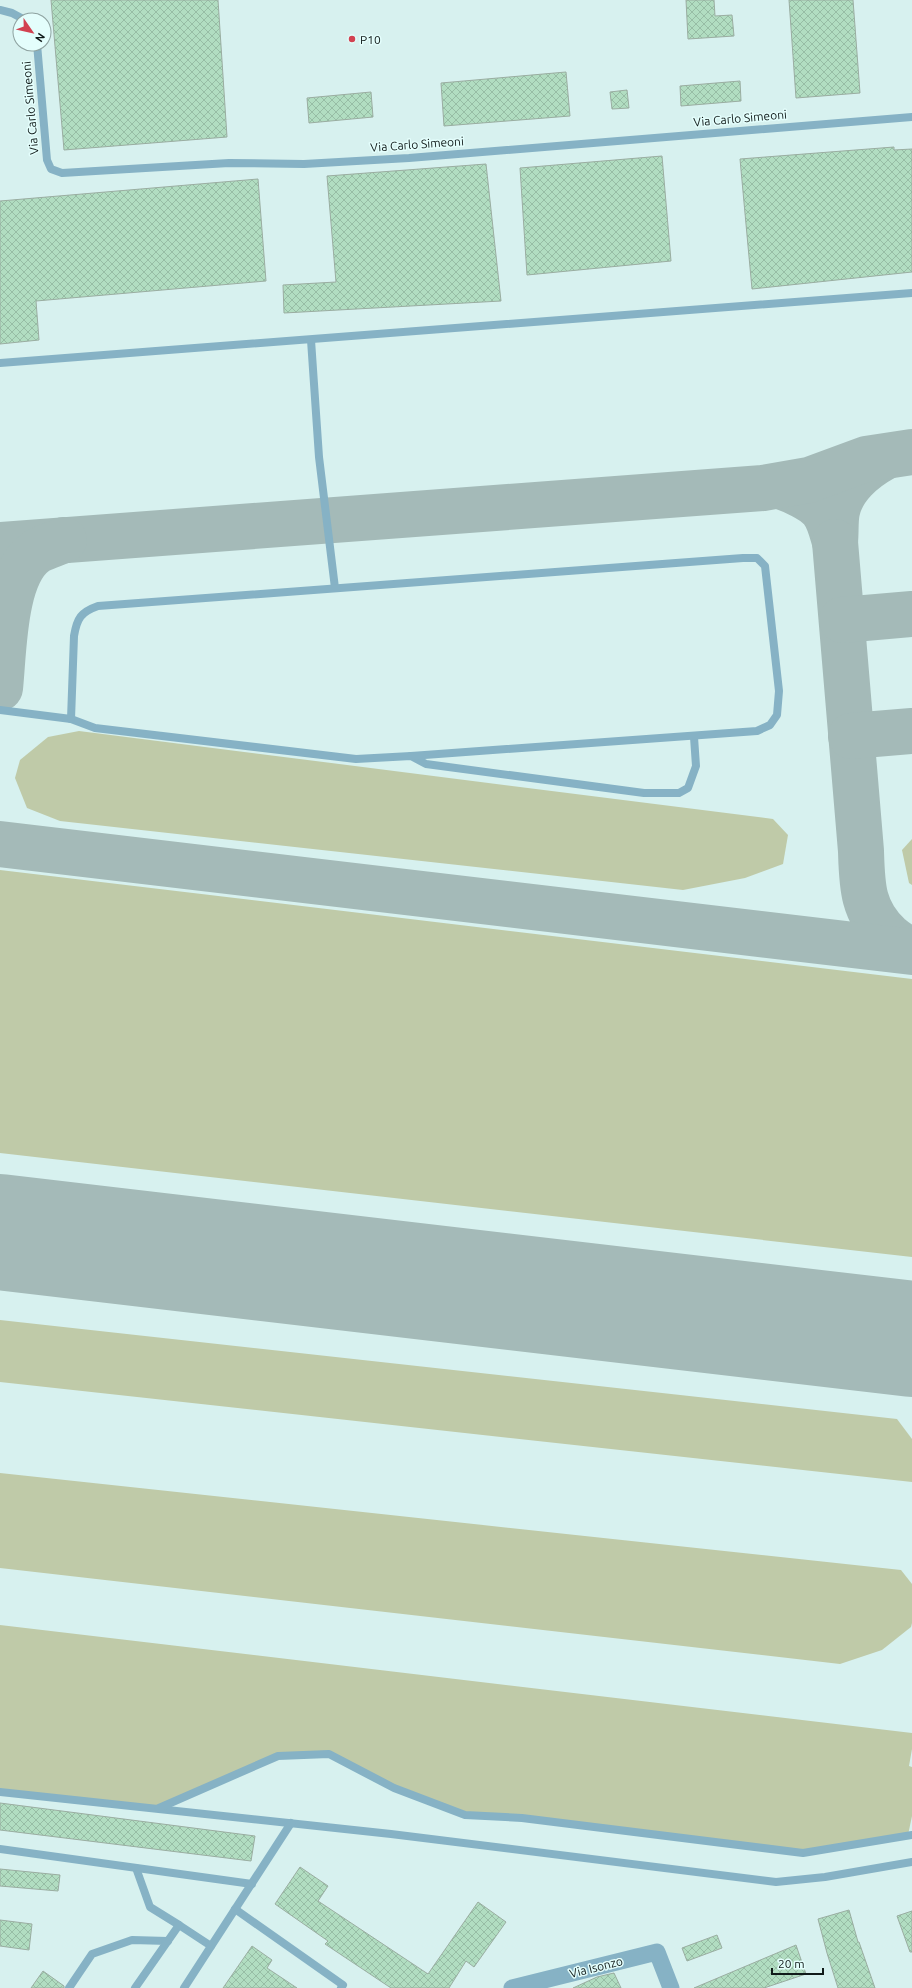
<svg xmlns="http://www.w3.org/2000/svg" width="912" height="1988" viewBox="0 0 912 1988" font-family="Ubuntu,sans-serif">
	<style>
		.grass { fill: #bfcaa8 }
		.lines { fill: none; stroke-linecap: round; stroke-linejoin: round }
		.taxiway { stroke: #a4bab8; stroke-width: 46 }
		.runway { stroke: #a4bab8; stroke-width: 116 }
		.building { fill: url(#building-cross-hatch); stroke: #9aada1 }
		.service { stroke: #86b2c5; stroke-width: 8 }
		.minor { stroke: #86b2c5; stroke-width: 17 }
		.poi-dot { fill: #d24251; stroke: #e4fefc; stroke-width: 1.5 }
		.labels { text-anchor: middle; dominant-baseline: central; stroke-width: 3; stroke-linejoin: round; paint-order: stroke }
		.poi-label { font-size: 12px; fill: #101a19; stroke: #e4fefc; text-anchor: start }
		.street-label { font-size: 12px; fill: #101a19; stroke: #e4fefc }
	</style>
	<defs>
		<pattern id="building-cross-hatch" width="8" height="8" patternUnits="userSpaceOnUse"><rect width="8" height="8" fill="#b1ddc1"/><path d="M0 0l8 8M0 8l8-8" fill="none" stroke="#97bda5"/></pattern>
	</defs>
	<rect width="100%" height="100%" fill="#d7f1ef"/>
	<g class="grass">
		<polygon points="79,731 773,819 788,835 783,864 745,878 683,890 60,821 27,808 15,778 20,760 48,737"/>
		<polygon points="912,839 912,885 909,883 902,850"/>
		<polygon points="0,870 912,979 912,1257 0,1153"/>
		<polygon points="0,1320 897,1419 912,1439 912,1482 0,1382"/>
		<polygon points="0,1473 901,1570 912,1584 912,1623 911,1627 882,1650 840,1664 0,1568"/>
		<polygon points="0,1625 912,1733 912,1749 909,1766 912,1767 912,1816 908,1835 803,1853 465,1815 394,1788 329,1754 278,1756 158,1809 0,1792"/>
	</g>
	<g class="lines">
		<g class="taxiway">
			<path d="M780 486C792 490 814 500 822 510 829 518 832 532 835 542 836 532 835 520 837 511 842 487 863 469 883 458"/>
			<path d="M835 542 861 851C862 885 862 911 889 936 896 942 903 947 912 950"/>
			<polyline points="0,545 763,488 809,480 866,459 912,452"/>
			<polyline points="842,620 912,614"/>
			<path d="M0 688C4 651 3 575 36 552 43 547 55 544 64 540"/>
			<polyline points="851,736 912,731"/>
			<polyline points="0,844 912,952"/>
		</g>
		<polyline class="runway" points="0,1232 912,1339"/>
	</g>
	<g class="building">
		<polygon points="51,0 218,0 227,137 64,150"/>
		<polygon points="686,0 714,0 715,16 732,15 734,36 688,39"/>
		<polygon points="789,0 853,0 860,93 796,98"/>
		<polygon points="566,72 570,116 444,126 441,83"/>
		<polygon points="740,81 741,101 681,106 680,86"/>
		<polygon points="627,90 629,108 612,109 610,92"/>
		<polygon points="371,92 373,117 309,123 307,98"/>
		<polygon points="894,147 894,150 912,149 912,272 752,289 740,159"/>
		<polygon points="662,156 671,261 527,275 520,168"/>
		<polygon points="486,164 501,301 284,313 283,285 336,282 327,176"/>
		<polygon points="258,179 266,281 36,301 39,340 0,344 0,201"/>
		<polygon points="0,1803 255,1836 251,1861 0,1830"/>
		<polygon points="300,1867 328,1886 318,1901 428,1974 478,1902 506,1922 474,1967 466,1961 449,1988 391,1988 325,1944 328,1941 275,1904"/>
		<polygon points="0,1869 60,1875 58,1891 0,1886"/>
		<polygon points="849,1910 858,1942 859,1942 875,1988 838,1988 827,1953 818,1919"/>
		<polygon points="912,1911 912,1952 910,1952 897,1916"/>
		<polygon points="0,1920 32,1924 29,1950 0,1946"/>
		<polygon points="717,1935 722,1948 687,1961 682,1948"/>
		<polygon points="796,1945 806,1974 764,1988 694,1988"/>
		<polygon points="252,1946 272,1960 267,1968 297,1988 223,1988"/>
		<polygon points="43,1971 64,1986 64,1988 31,1988"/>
		<polygon points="614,1973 621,1988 573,1988 597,1977"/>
	</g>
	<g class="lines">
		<g class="service">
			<polyline points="0,10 12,13 25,20"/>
			<polyline points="37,44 47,160 51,169 62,173 229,163 304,164 409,158 912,117"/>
			<polyline points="311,340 319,457 335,588"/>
			<polyline points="0,363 912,293"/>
			<polyline points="0,710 71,719 95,728 356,759 411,756 426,764 644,793 679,793 688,788 696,766 694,737"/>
			<path d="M71 719 74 636C77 618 81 612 98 606L743 558H757L765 566 779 691 777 715 770 725 757 731 411 756"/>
			<polyline points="0,1792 391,1834 776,1882 825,1877 912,1862"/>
			<polyline points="159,1808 278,1756 329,1754 394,1788 465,1815 522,1818 803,1853 912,1835"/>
			<polyline points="0,1849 252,1884"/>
			<polyline points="136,1868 150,1907 179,1925"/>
			<polyline points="235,1909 343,1985 341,1988"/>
			<polyline points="69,1988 92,1954 132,1940 168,1941"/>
			<polyline points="135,1988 179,1925 211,1946"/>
			<polyline points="184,1988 291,1823"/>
		</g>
		<polyline class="minor" points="512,1988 657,1952 671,1988"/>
	</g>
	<circle class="poi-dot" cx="352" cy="39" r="4"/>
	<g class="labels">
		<g class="poi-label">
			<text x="360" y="39">P10</text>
		</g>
		<g class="street-label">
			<text transform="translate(30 108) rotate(-95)">Via Carlo Simeoni</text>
			<text transform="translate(740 118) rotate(-5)">Via Carlo Simeoni</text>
			<text transform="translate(417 144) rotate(-4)">Via Carlo Simeoni</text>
			<text transform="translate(596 1967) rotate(-14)">Via Isonzo</text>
		</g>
	</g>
	<g transform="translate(32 32) rotate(124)"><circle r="19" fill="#e4fefc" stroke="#8fa3a1"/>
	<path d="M0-3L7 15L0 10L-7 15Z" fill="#d24251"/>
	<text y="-6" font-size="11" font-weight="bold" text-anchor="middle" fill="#101a19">N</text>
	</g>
	<path d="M772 1968v6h51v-6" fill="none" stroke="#101a19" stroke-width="2"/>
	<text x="778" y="1968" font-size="12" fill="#101a19" stroke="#e4fefc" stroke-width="3" paint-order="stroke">20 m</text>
</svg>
